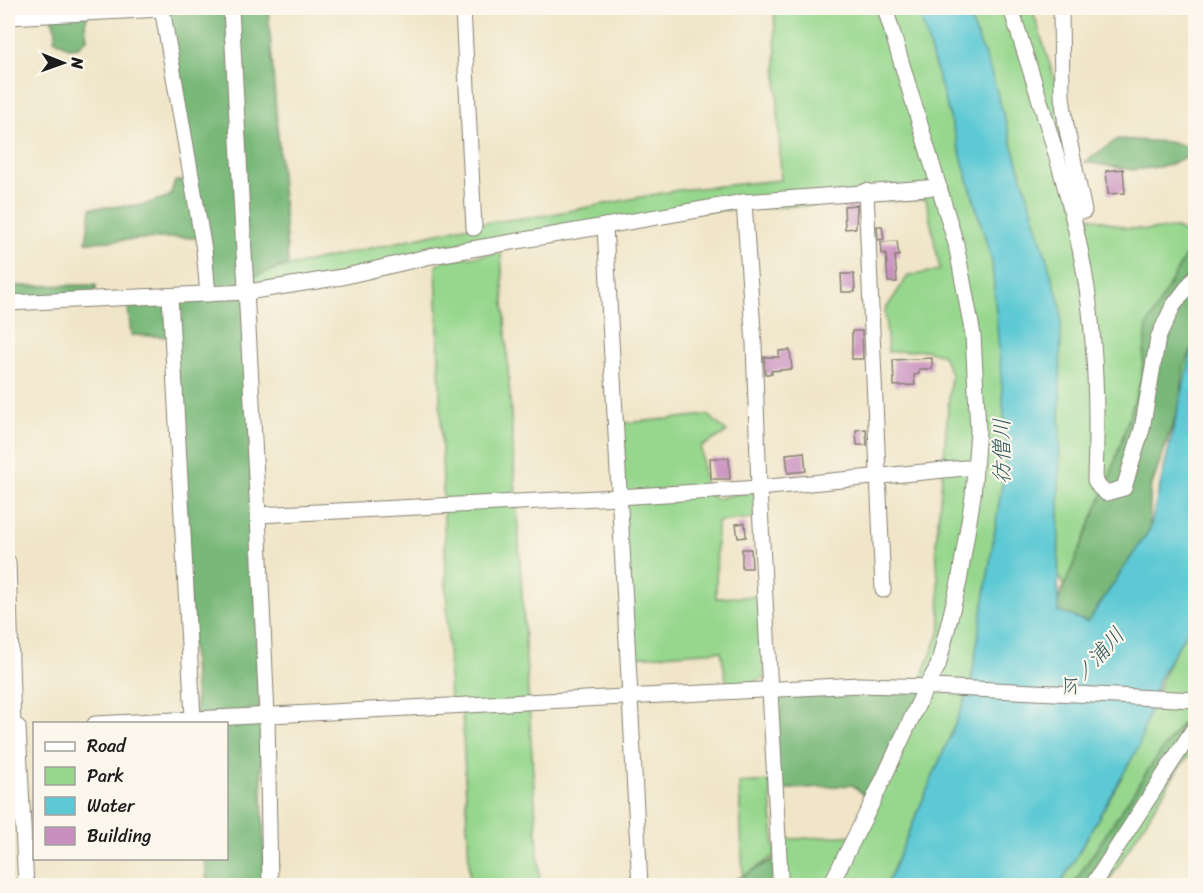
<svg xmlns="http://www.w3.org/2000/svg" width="1203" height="893" viewBox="0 0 1203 893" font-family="Sriracha,'Klee One',sans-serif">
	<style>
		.green { fill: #96d78d; stroke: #597a54; stroke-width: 1.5 }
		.forest { fill: #78b878; stroke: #4a6a4a; stroke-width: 1.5 }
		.water { fill: #5dc9d4; stroke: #3c7278; stroke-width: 1.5 }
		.building { fill: #c990bf }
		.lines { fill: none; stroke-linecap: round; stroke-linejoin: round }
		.minor-casing { stroke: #868072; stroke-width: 17 }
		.minor { stroke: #fff; stroke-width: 15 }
		.labels { text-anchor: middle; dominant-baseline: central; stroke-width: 4.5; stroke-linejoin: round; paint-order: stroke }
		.water-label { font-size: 22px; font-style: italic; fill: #33595c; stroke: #fbf7ec }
	</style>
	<rect width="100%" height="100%" fill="#fbf7ec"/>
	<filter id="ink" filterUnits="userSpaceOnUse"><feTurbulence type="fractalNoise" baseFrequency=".0167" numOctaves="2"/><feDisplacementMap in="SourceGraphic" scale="12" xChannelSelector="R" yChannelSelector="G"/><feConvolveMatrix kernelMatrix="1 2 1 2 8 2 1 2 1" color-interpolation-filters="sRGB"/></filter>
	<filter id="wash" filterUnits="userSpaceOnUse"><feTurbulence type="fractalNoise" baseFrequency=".008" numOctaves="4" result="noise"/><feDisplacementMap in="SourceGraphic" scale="24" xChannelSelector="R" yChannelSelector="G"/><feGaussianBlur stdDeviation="1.35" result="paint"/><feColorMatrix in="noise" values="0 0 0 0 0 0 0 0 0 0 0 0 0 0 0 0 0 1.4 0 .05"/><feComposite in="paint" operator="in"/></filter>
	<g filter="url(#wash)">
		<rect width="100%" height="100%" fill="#f0e5c8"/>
		<g class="green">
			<polygon points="774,8 876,8 901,81 883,8 1032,8 1058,91 1083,215 1127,228 1147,230 1177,228 1188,235 1195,236 1195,364 1150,490 1088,622 1059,577 993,549 970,689 898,885 778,885 779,840 856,835 875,794 941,629 936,545 951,374 943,355 926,350 888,352 885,310 908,276 940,270 926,199 684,212 512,241 476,239 325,279 247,292 246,278 272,270 483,223 547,215 678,190 781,180"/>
			<polygon points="501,253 540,885 470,885 462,711 450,706 436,266 444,260"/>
			<polygon points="708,415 727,432 701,447 705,492 717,499 759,488 755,518 717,522 716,598 764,596 764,678 728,691 721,651 633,657 615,424"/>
			<polygon points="1195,617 1195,749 1178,769 1110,879 1110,885 1060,886 1122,776 1172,656"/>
			<polygon points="770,781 775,855 743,877 739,783"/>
		</g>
		<g class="forest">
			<path d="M167 8H268L288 264 246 279 265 885H207L205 859 226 858V724L197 723 172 337 131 335 127 298 207 294 199 238C162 235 124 242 86 242L91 208 143 205 170 196 175 181H192Z"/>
			<polygon points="88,12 85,24 87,39 78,47 69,48 54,39 56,31 50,14"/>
			<polygon points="1118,139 1168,142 1195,148 1195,153 1166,166 1133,170 1085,162"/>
			<polygon points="1186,254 1195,255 1195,343 1184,366 1180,403 1150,490 1150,529 1088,622 1058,612 1058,601 1110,476 1141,380 1147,326"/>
			<polygon points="96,285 95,299 8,303 8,286"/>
			<polygon points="926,687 872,801 852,785 776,790 769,688"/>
			<polygon points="1181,724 1186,725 1188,730 1097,885 1072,886 1150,767"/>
			<polygon points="780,856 777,885 735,885 735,880"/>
		</g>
		<polygon class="water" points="918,8 966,8 990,69 1061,307 1058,612 1088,622 1150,529 1195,337 1195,617 1159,679 1138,748 1060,885 886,886 970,689 1007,453 992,262"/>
		<g id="blocks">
			<g class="building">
				<polygon points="1123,169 1125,193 1108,194 1106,171"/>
				<polygon points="857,205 856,228 845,229 844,206"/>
				<polygon points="877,226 882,226 884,239 878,240"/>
				<polygon points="897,241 899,256 895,256 897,282 888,282 886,253 882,254 881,242"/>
				<polygon points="841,274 854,274 855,292 842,292"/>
				<polygon points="852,331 862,331 863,359 852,359"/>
				<polygon points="790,350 792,369 771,371 772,374 765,374 764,357 779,357 779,351"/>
				<polygon points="932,358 932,369 919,369 919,374 914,375 915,385 894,386 893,360"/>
				<polygon points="866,429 867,445 857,445 856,430"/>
				<polygon points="804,452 806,471 788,473 786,454"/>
				<polygon points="710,458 729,458 730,479 711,479"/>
				<polygon points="745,523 746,537 738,538 736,524"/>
				<polygon points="742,549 751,549 752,568 742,568"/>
			</g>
		</g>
	</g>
	<g filter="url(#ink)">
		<use href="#blocks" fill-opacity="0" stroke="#868072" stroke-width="1.5"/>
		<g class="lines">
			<g class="minor-casing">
				<g id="minor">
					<polyline points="162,8 204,250 208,294"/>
					<polyline points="231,8 258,515 267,716 270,886"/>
					<polyline points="463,8 474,228"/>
					<path d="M1011 8C1035 87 1063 167 1080 249 1096 325 1098 403 1095 480L1099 487 1106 493 1124 488 1142 429 1158 338 1173 306 1196 276"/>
					<polyline points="1061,8 1062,96 1066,125 1084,211"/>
					<polyline points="8,17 162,9"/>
					<polyline points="866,191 883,590"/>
					<polyline points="744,202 754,344 759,488 780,875 779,886"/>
					<polyline points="605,226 640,886"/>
					<polyline points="170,296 193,718"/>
					<polyline points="8,303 247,292 342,277 431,256 744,202 939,187"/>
					<polyline points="258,515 619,497 759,488 975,467"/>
					<polyline points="8,562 13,728"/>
					<polyline points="95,724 859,685 933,687 1196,700"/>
					<polyline points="18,727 26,886"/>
					<polyline points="830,886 873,801 926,687 938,666 959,582 973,496 978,430 973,335 956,244 885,8"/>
					<polyline points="1092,886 1196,725"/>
				</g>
			</g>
			<use href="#minor" class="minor"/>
		</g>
	</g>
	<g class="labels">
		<g class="water-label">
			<text transform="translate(1001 451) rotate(-90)">彷僧川</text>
			<text transform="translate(1091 663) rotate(-48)">今ノ浦川</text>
		</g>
	</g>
	<rect width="1203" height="893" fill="none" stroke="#fbf7ec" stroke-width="30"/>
	<rect x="33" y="722" width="195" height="138" fill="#fbf7ec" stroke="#a29f99" stroke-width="1.5"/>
	<rect x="45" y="742" width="30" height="9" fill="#ffffff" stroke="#a29f99" stroke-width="1.5"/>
	<text x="87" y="752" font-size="18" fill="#1c1c1c">Road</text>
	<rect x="45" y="767" width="30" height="18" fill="#96d78d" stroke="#a29f99" stroke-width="1.5"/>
	<text x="87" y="782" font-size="18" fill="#1c1c1c">Park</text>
	<rect x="45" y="797" width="30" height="18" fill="#5dc9d4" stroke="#a29f99" stroke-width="1.5"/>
	<text x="87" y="812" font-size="18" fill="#1c1c1c">Water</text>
	<rect x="45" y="827" width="30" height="18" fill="#c990bf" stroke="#a29f99" stroke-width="1.5"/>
	<text x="87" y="842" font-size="18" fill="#1c1c1c">Building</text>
	<g transform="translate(63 63) rotate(91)" stroke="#fbf7ec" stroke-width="4.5" paint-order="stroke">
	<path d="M0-4.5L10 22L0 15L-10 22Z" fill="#1c1c1c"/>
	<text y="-9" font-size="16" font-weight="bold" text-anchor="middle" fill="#1c1c1c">N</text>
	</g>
</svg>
